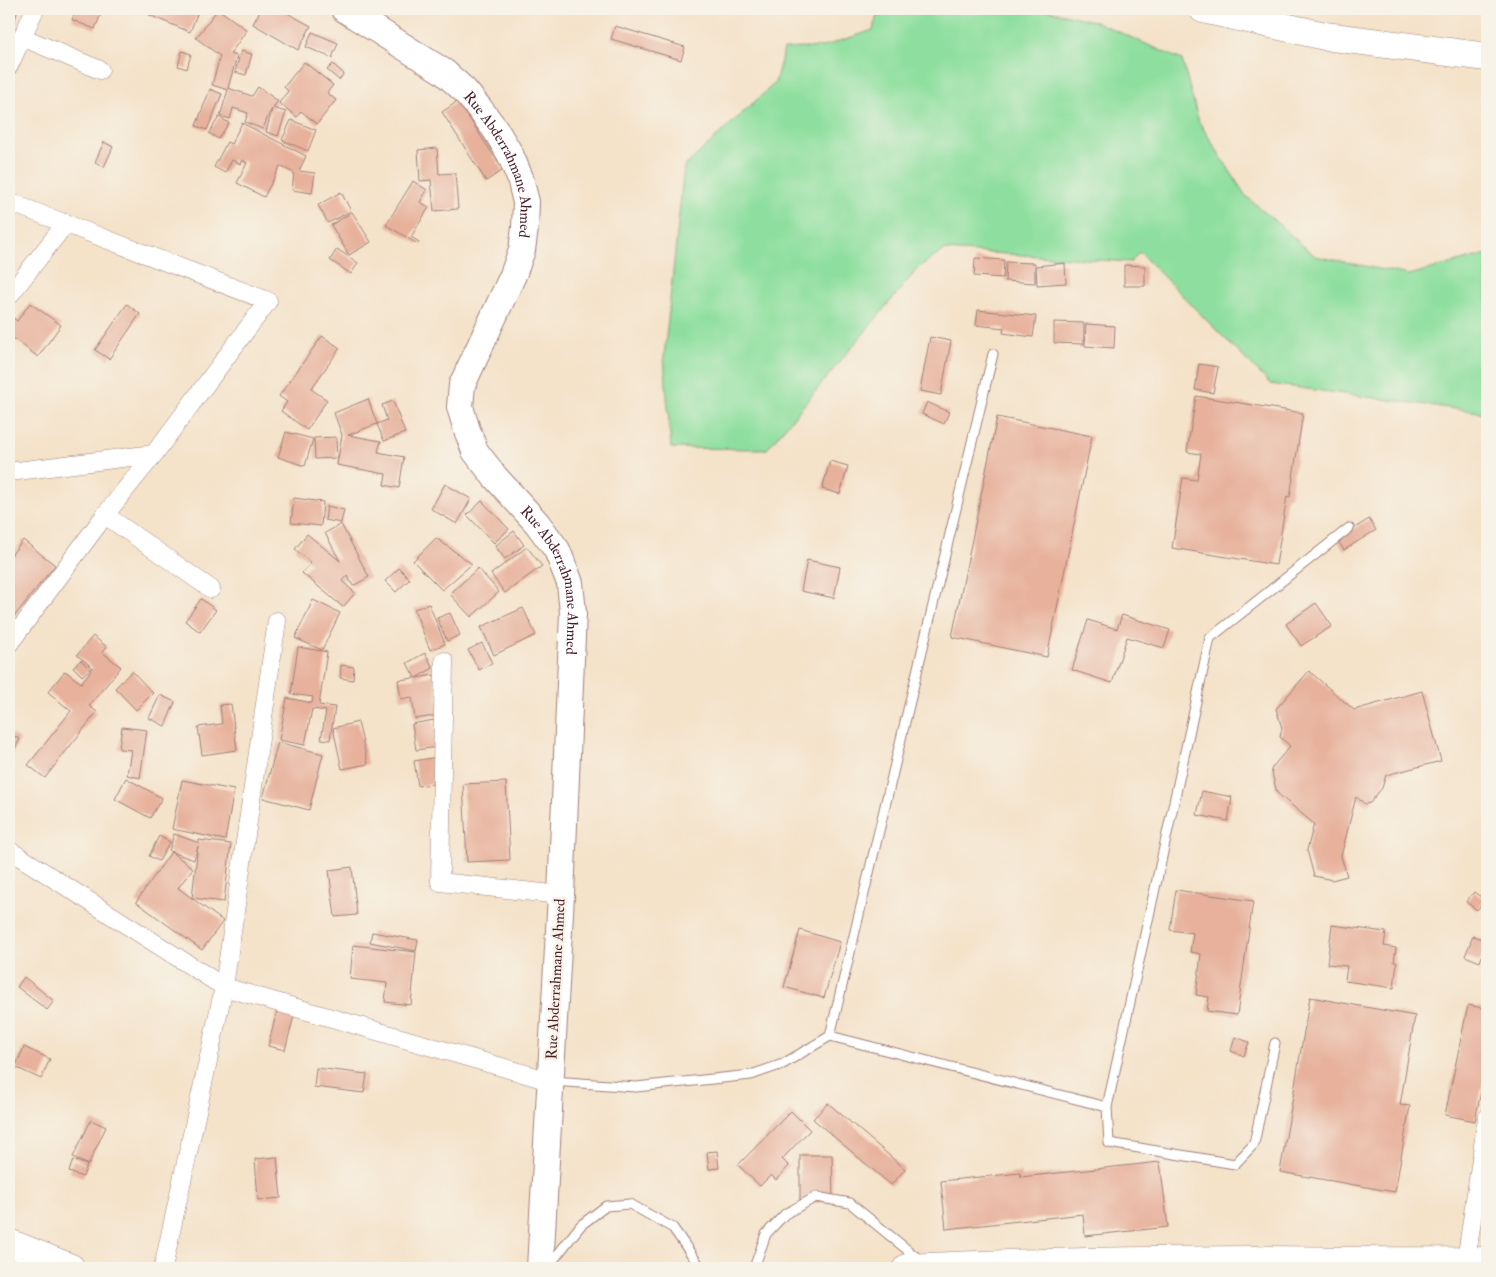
<svg xmlns="http://www.w3.org/2000/svg" width="1496" height="1277" viewBox="0 0 1496 1277" font-family="'IM FELL Double Pica',serif">
	<style>
		.green { fill: #8edf9f; stroke: #6c7f65 }
		.building { fill: #e7b19b }
		.lines { fill: none; stroke-linecap: round; stroke-linejoin: round }
		.lane-casing { stroke: #9f807a; stroke-width: 11 }
		.street-casing { stroke: #9f807a; stroke-width: 19 }
		.secondary-casing { stroke: #9f807a; stroke-width: 28 }
		.primary-casing { stroke: #9f807a; stroke-width: 29 }
		.lane { stroke: #fff; stroke-width: 9 }
		.street { stroke: #fff; stroke-width: 18 }
		.secondary { stroke: #fff; stroke-width: 26 }
		.primary { stroke: #fff; stroke-width: 28 }
		.labels { text-anchor: middle; dominant-baseline: central; stroke-width: 5; stroke-linejoin: round; paint-order: stroke }
		.street-label { font-size: 15px; fill: #4a1f2b; stroke: #f7f3e8 }
	</style>
	<rect width="100%" height="100%" fill="#f7f3e8"/>
	<filter id="ink" filterUnits="userSpaceOnUse"><feTurbulence type="fractalNoise" baseFrequency=".02" numOctaves="2"/><feDisplacementMap in="SourceGraphic" scale="10" xChannelSelector="R" yChannelSelector="G"/><feConvolveMatrix kernelMatrix="1 2 1 2 8 2 1 2 1" color-interpolation-filters="sRGB"/></filter>
	<filter id="wash" filterUnits="userSpaceOnUse"><feTurbulence type="fractalNoise" baseFrequency=".0096" numOctaves="4" result="noise"/><feDisplacementMap in="SourceGraphic" scale="20" xChannelSelector="R" yChannelSelector="G"/><feGaussianBlur stdDeviation="1.12" result="paint"/><feColorMatrix in="noise" values="0 0 0 0 0 0 0 0 0 0 0 0 0 0 0 0 0 1.4 0 .05"/><feComposite in="paint" operator="in"/></filter>
	<g filter="url(#wash)">
		<rect width="100%" height="100%" fill="#f4e2c9"/>
		<polygon class="green" points="872,9 1042,9 1094,21 1182,60 1199,122 1245,195 1315,256 1409,275 1487,254 1487,415 1479,412 1270,384 1139,252 1131,262 945,250 919,267 767,449 671,448 664,357 684,167 775,83 784,49 822,47 873,30 878,12"/>
		<g id="blocks">
			<g class="building">
				<polygon points="9,9 18,9 13,28 9,27"/>
				<polygon points="76,9 103,9 95,29 72,20"/>
				<polygon points="151,9 166,15 169,9 199,9 190,32 149,15"/>
				<polygon points="218,9 247,30 230,54 237,56 228,88 252,96 258,87 278,101 273,108 286,112 278,136 266,132 272,109 268,116 263,129 245,122 248,113 233,108 230,119 220,116 228,90 212,85 220,56 196,38"/>
				<polygon points="261,9 280,9 311,26 298,50 253,24"/>
				<polygon points="615,26 685,47 681,60 611,39"/>
				<polygon points="312,32 338,43 332,58 306,47"/>
				<polygon points="182,51 191,54 187,69 178,66"/>
				<polygon points="241,51 252,54 246,75 235,72"/>
				<polygon points="304,62 333,85 327,93 336,100 317,124 301,111 297,117 279,103 288,91 284,87"/>
				<polygon points="333,64 344,74 339,80 327,70"/>
				<polygon points="210,89 222,94 207,130 196,126"/>
				<polygon points="458,101 503,170 486,181 442,112"/>
				<polygon points="219,117 229,123 218,139 209,133"/>
				<polygon points="291,120 316,130 308,151 282,140"/>
				<polygon points="242,123 306,156 299,171 315,173 312,193 292,190 294,173 280,166 264,197 237,183 247,163 242,160 240,164 232,160 225,173 214,167 227,142 231,144"/>
				<polygon points="104,142 113,147 104,167 95,162"/>
				<polygon points="437,148 439,174 455,173 458,209 434,211 431,180 420,181 418,150"/>
				<polygon points="413,181 427,190 420,202 429,207 411,237 419,242 418,244 386,225"/>
				<polygon points="341,192 351,211 328,223 318,205"/>
				<polygon points="352,212 371,242 349,255 331,225"/>
				<polygon points="337,249 358,263 351,274 330,260"/>
				<polygon points="975,258 1004,260 1003,278 974,276"/>
				<polygon points="1006,262 1035,263 1035,283 1005,281"/>
				<polygon points="1065,263 1066,283 1037,285 1036,266"/>
				<polygon points="1124,265 1145,266 1145,286 1124,286"/>
				<polygon points="30,303 61,325 38,357 9,335 9,322 12,317 17,321"/>
				<polygon points="127,304 140,314 109,359 95,350"/>
				<polygon points="978,310 1036,316 1033,337 1003,333 1004,328 976,325"/>
				<polygon points="1054,322 1084,323 1084,344 1054,343"/>
				<polygon points="1086,324 1115,326 1114,348 1085,346"/>
				<polygon points="322,336 340,348 311,389 327,400 307,430 281,411 287,402 279,396"/>
				<polygon points="930,337 951,341 941,395 920,391"/>
				<polygon points="1199,364 1218,367 1213,393 1195,390"/>
				<polygon points="1196,396 1303,413 1290,497 1287,496 1276,565 1172,548 1183,478 1197,480 1201,454 1187,452"/>
				<polygon points="368,399 377,424 348,435 381,441 378,452 404,457 399,488 384,485 386,474 337,465 342,435 334,413"/>
				<polygon points="393,401 405,433 384,441 377,424 387,420 382,405"/>
				<polygon points="927,402 949,412 944,424 922,414"/>
				<polygon points="997,417 1092,436 1047,657 952,637"/>
				<polygon points="286,432 313,439 305,466 278,457"/>
				<polygon points="336,437 337,458 315,459 314,438"/>
				<polygon points="830,461 848,466 840,494 822,489"/>
				<polygon points="445,484 471,499 457,524 431,509"/>
				<polygon points="294,498 323,502 321,526 291,523"/>
				<polygon points="482,501 509,529 494,543 467,515"/>
				<polygon points="327,506 344,510 341,523 325,520"/>
				<polygon points="1369,519 1376,530 1344,550 1337,539"/>
				<polygon points="341,524 369,577 353,586 347,575 342,581 355,593 343,607 302,573 311,563 295,549 307,534 340,561 325,533"/>
				<polygon points="514,531 524,545 505,559 495,546"/>
				<polygon points="436,538 472,564 442,590 413,561"/>
				<polygon points="23,540 55,565 9,623 9,558"/>
				<polygon points="527,547 542,566 505,593 491,574"/>
				<polygon points="807,560 840,567 834,598 801,591"/>
				<polygon points="399,568 410,579 396,592 385,581"/>
				<polygon points="478,568 499,592 471,617 450,594"/>
				<polygon points="201,599 216,610 200,632 185,621"/>
				<polygon points="313,600 340,613 322,650 295,638"/>
				<polygon points="1316,603 1332,626 1301,646 1286,624"/>
				<polygon points="429,604 445,644 430,650 414,609"/>
				<polygon points="523,608 536,635 494,655 481,627"/>
				<polygon points="450,613 460,635 447,641 437,618"/>
				<polygon points="1122,615 1170,630 1164,648 1127,637 1112,683 1072,670 1088,620 1117,629"/>
				<polygon points="93,636 107,647 102,652 121,667 89,706 97,712 45,778 28,765 71,711 48,692 65,671 81,683 93,668 77,655"/>
				<polygon points="482,643 492,663 479,670 468,650"/>
				<polygon points="298,647 327,652 319,705 335,707 330,740 321,739 326,711 312,709 305,745 279,740 287,698 312,703 313,697 291,694"/>
				<polygon points="425,653 433,668 416,678 434,675 440,715 415,719 412,697 401,699 398,680 415,678 407,663"/>
				<polygon points="81,660 90,669 82,676 73,667"/>
				<polygon points="341,665 354,667 353,680 340,678"/>
				<polygon points="132,671 153,693 136,710 115,688"/>
				<polygon points="1309,671 1354,710 1422,691 1441,761 1386,775 1382,788 1370,803 1365,804 1356,797 1341,856 1347,876 1332,880 1314,876 1307,850 1314,824 1277,793 1271,769 1290,746 1280,737 1282,728 1276,709"/>
				<polygon points="160,695 175,702 165,726 149,718"/>
				<polygon points="231,704 237,750 202,755 198,727 222,724 220,705"/>
				<polygon points="434,720 438,747 416,750 412,724"/>
				<polygon points="358,722 368,764 342,769 333,728"/>
				<polygon points="122,727 147,730 140,778 127,775 131,750 119,749"/>
				<polygon points="9,733 20,739 9,760"/>
				<polygon points="278,742 323,754 309,810 263,798"/>
				<polygon points="438,757 442,783 418,786 414,761"/>
				<polygon points="126,778 162,798 150,818 115,799"/>
				<polygon points="182,780 234,790 225,840 172,829"/>
				<polygon points="506,782 510,860 467,862 463,784"/>
				<polygon points="1202,791 1232,797 1228,821 1197,815"/>
				<polygon points="174,834 199,843 199,840 231,844 224,902 192,898 198,846 194,860 169,851"/>
				<polygon points="159,836 170,842 159,861 149,856"/>
				<polygon points="171,852 193,868 178,888 223,921 202,950 136,902"/>
				<polygon points="352,867 357,915 335,917 329,870"/>
				<polygon points="1176,890 1253,901 1237,1015 1207,1011 1209,997 1196,995 1201,954 1190,952 1193,933 1170,930"/>
				<polygon points="1474,892 1485,900 1477,910 1466,902"/>
				<polygon points="1332,925 1386,932 1384,946 1396,948 1394,962 1397,962 1394,988 1345,981 1347,966 1327,964"/>
				<polygon points="800,930 840,942 824,998 784,987"/>
				<polygon points="372,932 418,940 416,951 370,942"/>
				<polygon points="1473,936 1487,941 1480,962 1465,956"/>
				<polygon points="353,945 416,952 411,1005 385,1002 387,983 350,979"/>
				<polygon points="24,977 54,1001 47,1010 17,987"/>
				<polygon points="1310,997 1415,1016 1400,1105 1410,1106 1395,1192 1280,1172"/>
				<polygon points="1468,1005 1487,1009 1487,1062 1475,1121 1445,1115"/>
				<polygon points="277,1011 294,1016 285,1050 268,1046"/>
				<polygon points="1235,1037 1249,1042 1244,1056 1231,1051"/>
				<polygon points="24,1047 50,1059 41,1079 15,1067"/>
				<polygon points="316,1068 367,1074 364,1093 314,1087"/>
				<polygon points="828,1103 905,1169 891,1185 813,1119"/>
				<polygon points="791,1111 810,1130 782,1159 789,1166 776,1180 771,1175 760,1186 738,1165"/>
				<polygon points="91,1120 106,1127 88,1165 73,1157"/>
				<polygon points="717,1151 719,1168 709,1169 707,1152"/>
				<polygon points="800,1155 832,1155 833,1203 800,1203"/>
				<polygon points="277,1157 281,1198 258,1200 255,1159"/>
				<polygon points="73,1160 87,1165 83,1177 69,1172"/>
				<polygon points="1160,1162 1168,1227 1085,1236 1083,1214 946,1229 941,1181 1020,1173 1021,1177"/>
			</g>
		</g>
	</g>
	<g filter="url(#ink)">
		<use href="#blocks" fill-opacity="0" stroke="#9f807a" stroke-width="1"/>
		<g class="lines">
			<g class="lane-casing">
				<g id="lane">
					<polyline points="830,1036 1107,1107"/>
					<polyline points="1275,1043 1254,1144 1235,1164 1109,1143 1107,1107 1210,638 1349,528"/>
					<polyline points="553,1081 636,1087 751,1075 783,1064 830,1036 993,354"/>
					<polyline points="547,1268 581,1225 606,1206 630,1204 673,1228 701,1268"/>
					<polyline points="754,1268 766,1234 785,1214 816,1197 850,1203 921,1261"/>
				</g>
			</g>
			<g class="street-casing">
				<g id="street">
					<polyline points="22,37 100,70"/>
					<polyline points="9,66 35,9"/>
					<polyline points="9,202 268,301 154,454 105,515 9,644"/>
					<polyline points="9,296 66,223"/>
					<polyline points="9,472 154,454"/>
					<polyline points="105,515 211,589"/>
					<polyline points="444,661 440,882 561,895"/>
					<polyline points="9,850 224,987 550,1081"/>
					<polyline points="1466,1261 1487,1118"/>
					<polyline points="163,1268 224,987 277,621"/>
				</g>
			</g>
			<g class="secondary-casing">
				<g id="secondary">
					<path id="s1" d="M344 9 444 72 464 90 479 108 495 129 510 154 520 178 526 202 525 228 522 250 513 275 462 385 460 407 467 430 475 451 495 477 537 523 557 550 570 583 573 613 561 895 540 1268"/>
				</g>
			</g>
			<g class="primary-casing">
				<g id="primary">
					<polyline points="1203,9 1325,36 1487,57"/>
					<polyline points="9,1243 71,1268"/>
					<path d="M907 1268C1021 1262 1135 1261 1248 1260 1328 1260 1408 1262 1487 1261"/>
				</g>
			</g>
			<use href="#lane" class="lane"/>
			<use href="#street" class="street"/>
			<use href="#secondary" class="secondary"/>
			<use href="#primary" class="primary"/>
		</g>
	</g>
	<g class="labels">
		<g class="street-label">
			<text stroke="none"><textPath href="#s1" startOffset="230">Rue Abderrahmane Ahmed</textPath></text>
			<text stroke="none"><textPath href="#s1" startOffset="695">Rue Abderrahmane Ahmed</textPath></text>
			<text transform="translate(556 979) rotate(-87)">Rue Abderrahmane Ahmed</text>
		</g>
	</g>
	<rect width="1496" height="1277" fill="none" stroke="#f7f3e8" stroke-width="30"/>
</svg>
